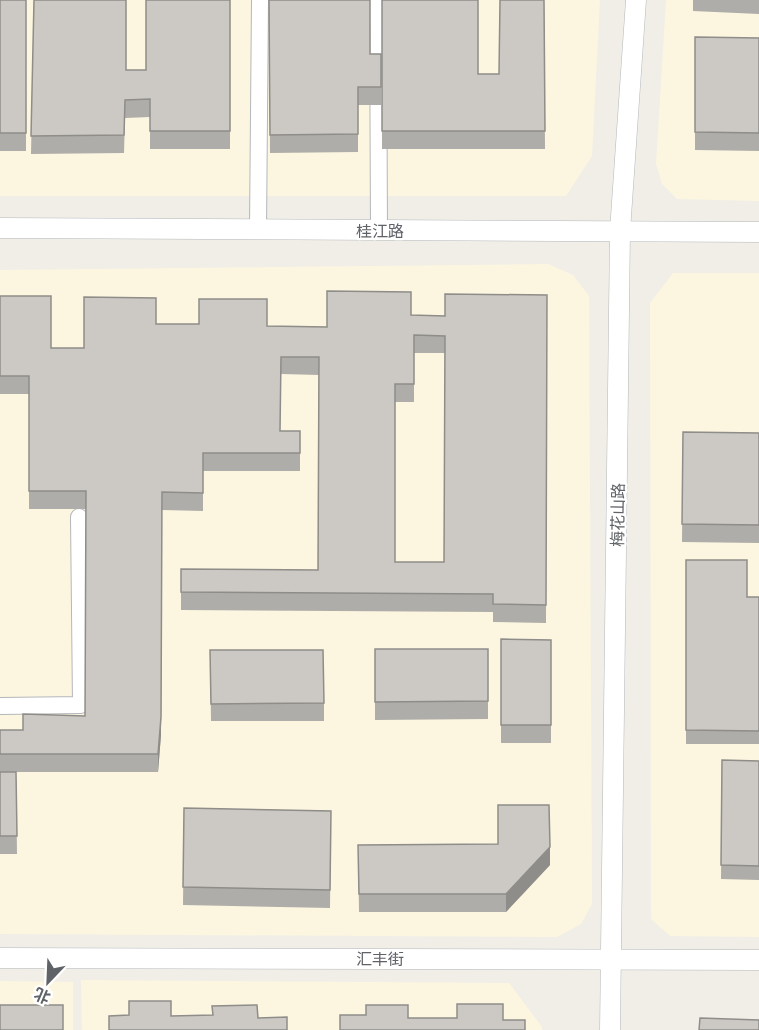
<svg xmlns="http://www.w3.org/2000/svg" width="759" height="1030" viewBox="0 0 759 1030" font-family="Barlow,'Noto Sans SC',sans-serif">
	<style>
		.commercial { fill: #fcf6e0 }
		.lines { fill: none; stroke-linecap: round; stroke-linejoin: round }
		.minor-casing { stroke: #b4b7bb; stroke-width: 18 }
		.tertiary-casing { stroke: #b4b7bb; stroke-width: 21 }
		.minor { stroke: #fff; stroke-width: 16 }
		.tertiary { stroke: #fff; stroke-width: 20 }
		.wall { fill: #afada9; fill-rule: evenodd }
		.shaded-wall { fill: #8f8d89 }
		.building { fill: #ccc9c4; stroke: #8f8d89; stroke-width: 1.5; fill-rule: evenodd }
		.labels { text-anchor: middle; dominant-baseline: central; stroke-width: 4.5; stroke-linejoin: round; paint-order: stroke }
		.street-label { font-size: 16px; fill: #5f6267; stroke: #fff }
	</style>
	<rect width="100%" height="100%" fill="#f0eee7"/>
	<g class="commercial">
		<polygon points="0,0 600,0 592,156 566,196 0,196"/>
		<polygon points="666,0 759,0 759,201 677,199 662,184 656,164"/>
		<polygon points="548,264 573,275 589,296 592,904 581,924 557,937 0,934 0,270"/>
		<polygon points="673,273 759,273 759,937 670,936 651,919 650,303"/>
		<polygon points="81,980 509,983 542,1027 542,1030 82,1030"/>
		<polygon points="0,981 73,982 73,1030 0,1030"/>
	</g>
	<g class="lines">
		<g class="minor-casing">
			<g id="minor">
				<polyline points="378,0 379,230"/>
				<polyline points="258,229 260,0"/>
				<polyline points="0,706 81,705 79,517"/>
			</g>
		</g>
		<g class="tertiary-casing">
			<g id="tertiary">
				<polyline points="0,228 759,232"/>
				<polyline points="0,958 759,960"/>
				<polyline points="610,1030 620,231 636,0"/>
			</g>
		</g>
		<use href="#minor" class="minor"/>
		<use href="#tertiary" class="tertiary"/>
	</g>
	<g class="wall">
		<rect x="0" y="0" width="26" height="151"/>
		<polygon points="34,0 126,70 146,70 230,0 230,149 150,149 150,117 125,118 124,153 31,154"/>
		<polygon points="269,0 370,54 381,54 381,105 358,105 358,152 270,153"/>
		<polygon points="382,0 478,74 499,74 544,0 545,149 382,149"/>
		<polygon points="693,0 759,0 759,14 693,11"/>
		<polygon points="695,37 759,38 759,151 695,150"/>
		<path d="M547 295 546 623 493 622V612L181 610V569L318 570 319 375 281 374 280 431H300V471H203V511L162 510 161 735 158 772H16L17 854H0V730H23L85 716 86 509H29V394H0V296L51 348H84L156 324 327 327 411 315 445 316ZM414 353H445L444 562H395V402H414Z"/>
		<polygon points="683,432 759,433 759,543 682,542"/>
		<polygon points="686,560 747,597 759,597 759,744 686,744"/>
		<polygon points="501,639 551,640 551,743 501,743"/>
		<polygon points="375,649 488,649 488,719 375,720"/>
		<polygon points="210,650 324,703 324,721 211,721"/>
		<polygon points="722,760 759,761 759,880 721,879"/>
		<polygon points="184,808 331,811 330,908 183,905"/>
		<polygon points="358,845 550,865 506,912 359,912"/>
	</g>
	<g class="shaded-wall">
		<polygon points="162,492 161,735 158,772 158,754"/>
		<polygon points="550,847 550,865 506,912 506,894"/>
	</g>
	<g class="building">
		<rect x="0" y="0" width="26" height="133"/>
		<polygon points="34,0 126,0 126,70 146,70 146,0 230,0 230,131 150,131 150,99 125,100 124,135 31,136"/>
		<polygon points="269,0 370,0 370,54 381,54 381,87 358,87 358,134 270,135"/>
		<polygon points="382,0 478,0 478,74 499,74 500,0 544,0 545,131 382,131"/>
		<polygon points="695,37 759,38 759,133 695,132"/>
		<path d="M327 291 411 292V315L445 316V294L547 295 546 605 493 604V594L181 592V569L318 570 319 357H281L280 431H300V453H203V493L162 492 161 717 158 754H0V730H23V714L85 716 86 491H29V376H0V296H51V348H84V297L156 298V324H199V299H267V326L327 327ZM414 335 445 336 444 562H395V384H414Z"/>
		<polygon points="683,432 759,433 759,525 682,524"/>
		<polygon points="686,560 747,560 747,597 759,597 759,731 686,730"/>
		<polygon points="501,639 551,640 551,725 501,725"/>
		<polygon points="375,649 488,649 488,701 375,702"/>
		<polygon points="210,650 323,650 324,703 211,704"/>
		<polygon points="722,760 759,761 759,866 721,865"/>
		<polygon points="0,772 16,772 17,836 0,836"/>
		<polygon points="498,805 549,805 550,847 506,894 359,894 358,845 498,844"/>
		<polygon points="184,808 331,811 330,890 183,887"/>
		<polygon points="129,1001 171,1001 171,1016 213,1015 212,1006 257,1005 258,1018 287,1017 287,1030 109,1030 109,1016 129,1015"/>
		<polygon points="457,1004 503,1004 503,1020 525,1020 525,1030 340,1030 340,1015 366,1015 366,1005 408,1005 408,1018 457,1018"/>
		<rect x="0" y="1005" width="63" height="25"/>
		<polygon points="700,1018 759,1020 759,1030 699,1030"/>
	</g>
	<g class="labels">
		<g class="street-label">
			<text x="380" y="230">桂江路</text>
			<text transform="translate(617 515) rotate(-89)">梅花山路</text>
			<text x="380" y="958">汇丰街</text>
		</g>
	</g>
	<g transform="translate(48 982) rotate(203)" stroke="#ffffff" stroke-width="4.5" paint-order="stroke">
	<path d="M0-4.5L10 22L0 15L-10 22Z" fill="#5f6267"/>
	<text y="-9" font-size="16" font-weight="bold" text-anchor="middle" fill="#5f6267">北</text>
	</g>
</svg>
